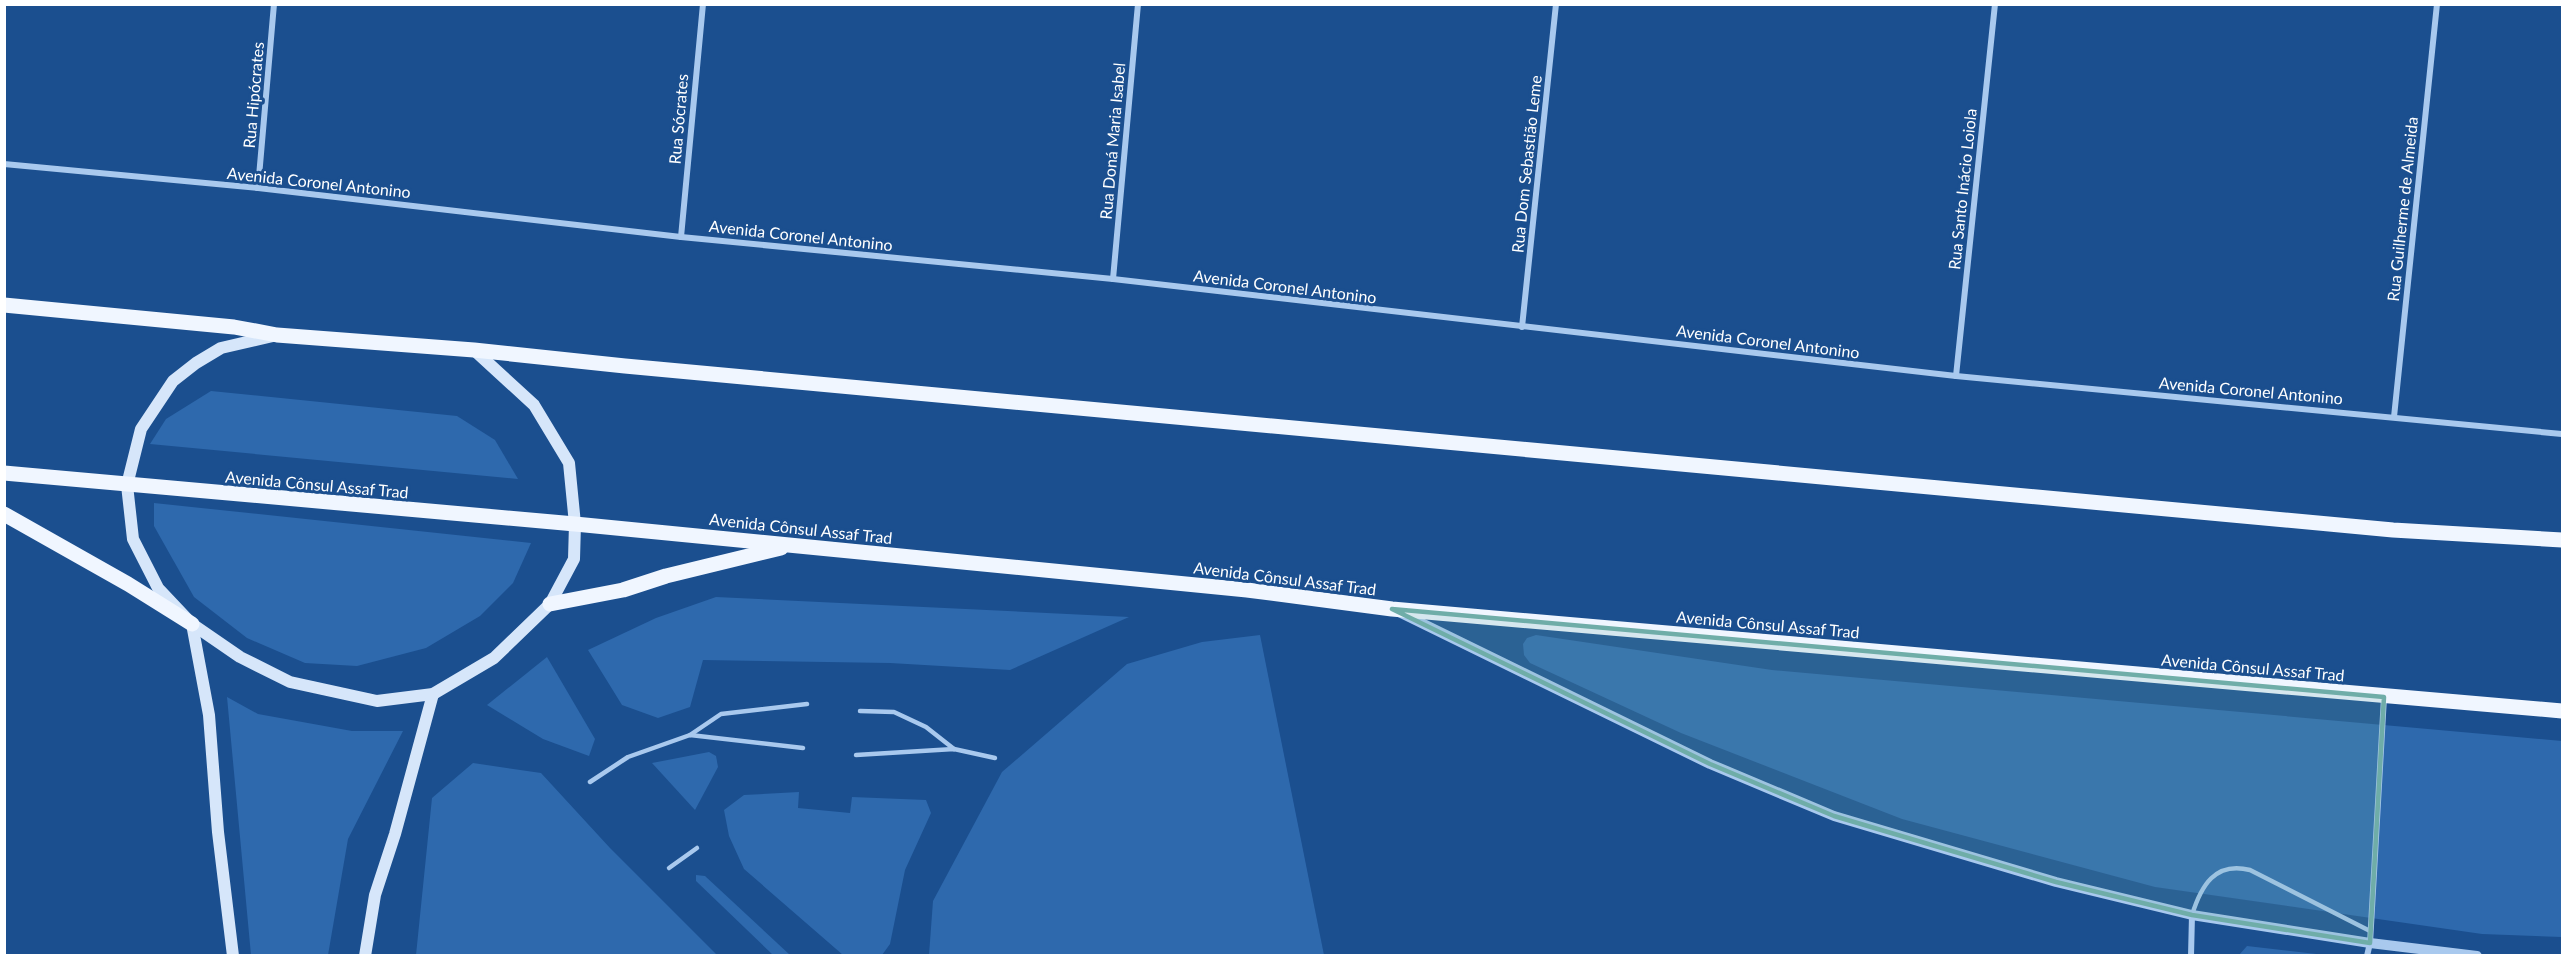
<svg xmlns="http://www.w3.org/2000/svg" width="2567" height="960" viewBox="0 0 2567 960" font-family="Lato,sans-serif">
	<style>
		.green { fill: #2e69ad }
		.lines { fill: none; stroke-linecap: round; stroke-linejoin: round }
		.service { stroke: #a9c9ee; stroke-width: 4.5 }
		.minor { stroke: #a9c9ee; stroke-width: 6 }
		.tertiary { stroke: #a9c9ee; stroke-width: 10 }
		.secondary { stroke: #d6e6fa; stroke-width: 12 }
		.primary { stroke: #f0f6ff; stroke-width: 15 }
		.marked { fill: #6fada8; fill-opacity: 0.2; stroke: #6fada8; stroke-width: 4.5; stroke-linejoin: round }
		.labels { text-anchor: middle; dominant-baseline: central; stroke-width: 6; stroke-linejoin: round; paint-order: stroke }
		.street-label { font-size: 16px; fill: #fff; stroke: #1b4f8f }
	</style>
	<rect width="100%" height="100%" fill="#1b4f8f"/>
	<g class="green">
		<polygon points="211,391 457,416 495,440 518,479 150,444 166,419"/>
		<polygon points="154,503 531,543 513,583 480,616 426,648 357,666 305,663 247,638 194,597 154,526"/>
		<polygon points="716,597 1129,617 1010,670 890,663 703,660 690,707 658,718 622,705 588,650 656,618"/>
		<polygon points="1260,635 1324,955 929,955 933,901 1002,772 1127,664 1202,642"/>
		<polygon points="1536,635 1772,670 2562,741 2562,937 2482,934 2155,887 1902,819 1681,733 1530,663 1524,655 1523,644 1527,638"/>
		<polygon points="547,657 595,739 589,756 543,739 487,705"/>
		<polygon points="227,697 258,714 352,731 403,731 348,839 328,955 251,955"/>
		<polygon points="709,752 716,756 718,767 695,810 652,763"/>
		<polygon points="473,763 541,773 610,848 717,955 416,955 432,798"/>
		<polygon points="799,792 798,808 850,813 852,797 926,800 931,813 905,870 890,944 882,955 843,955 744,869 729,836 724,810 744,795"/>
		<polygon points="696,875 705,876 790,955 773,955 696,881"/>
		<polygon points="2247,946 2325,955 2326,955 2239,955"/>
	</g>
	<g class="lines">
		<g class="service">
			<polyline points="860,711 894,712 926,727 954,749"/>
			<polyline points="690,735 721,714 807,704"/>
			<polyline points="856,755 954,749 995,758"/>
			<polyline points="590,782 628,757 690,735 803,748"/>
			<polyline points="669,868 697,848"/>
			<path d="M2192 915C2201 886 2215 861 2250 870L2370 931"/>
		</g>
		<g class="minor">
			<polyline points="4,164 258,188 681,237 1113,279 1956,376 2562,434"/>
			<polyline points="258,188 274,4"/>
			<polyline points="681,237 703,4"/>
			<polyline points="1113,279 1138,4"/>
			<polyline points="1522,327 1556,4"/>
			<polyline points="1956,376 1995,4"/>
			<polyline points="2394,417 2437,4"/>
			<polyline points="2191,956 2192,915"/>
			<polyline points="2367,956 2370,943 2384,697"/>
		</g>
		<polyline class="tertiary" points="1399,612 1710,764 1834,816 2056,882 2192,915 2370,943 2477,956"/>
		<g class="secondary">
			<polyline points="273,336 221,348 196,363 173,381 141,429 127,485 133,539 158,588 192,624 240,657 290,682 377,701 433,694 494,658 550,604 574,559 575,524 569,463 534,405 474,350"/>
			<polyline points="192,624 209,715 218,832 233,956"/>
			<polyline points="365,956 375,895 395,834 433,694"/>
		</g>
		<g class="primary">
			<polyline points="4,305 234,327 277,335 474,350 625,366 2393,530 2562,540"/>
			<polyline points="4,473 575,524 1247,590 1392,609 2562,711"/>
			<polyline points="4,514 128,584 192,624"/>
			<polyline points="550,604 623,590 666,576 781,548"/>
		</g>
	</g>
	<path class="marked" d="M1392 609 2384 697 2370 943 2192 915 2056 882 1834 816 1710 764Z"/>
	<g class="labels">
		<g class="street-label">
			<text transform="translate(253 95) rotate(-85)">Rua Hipócrates</text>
			<text transform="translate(678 119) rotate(-85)">Rua Sócrates</text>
			<text transform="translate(1112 141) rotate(-85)">Rua Doná Maria Isabel</text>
			<text transform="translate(1526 164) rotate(-84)">Rua Dom Sebastião Leme</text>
			<text transform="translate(319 182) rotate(6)">Avenida Coronel Antonino</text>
			<text transform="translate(1962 189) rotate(-84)">Rua Santo Inácio Loiola</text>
			<text transform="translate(2402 209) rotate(-84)">Rua Guilherme de Almeida</text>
			<text transform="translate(801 235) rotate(6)">Avenida Coronel Antonino</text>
			<text transform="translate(1285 286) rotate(7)">Avenida Coronel Antonino</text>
			<text transform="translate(1768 341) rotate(7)">Avenida Coronel Antonino</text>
			<text transform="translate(2251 390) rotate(5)">Avenida Coronel Antonino</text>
			<text transform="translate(317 484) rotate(5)">Avenida Cônsul Assaf Trad</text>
			<text transform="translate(801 528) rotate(6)">Avenida Cônsul Assaf Trad</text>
			<text transform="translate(1285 578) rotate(7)">Avenida Cônsul Assaf Trad</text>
			<text transform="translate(1768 624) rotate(5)">Avenida Cônsul Assaf Trad</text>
			<text transform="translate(2253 667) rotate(5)">Avenida Cônsul Assaf Trad</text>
		</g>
	</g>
	<rect width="2567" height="960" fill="none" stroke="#ffffff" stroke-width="12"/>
</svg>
